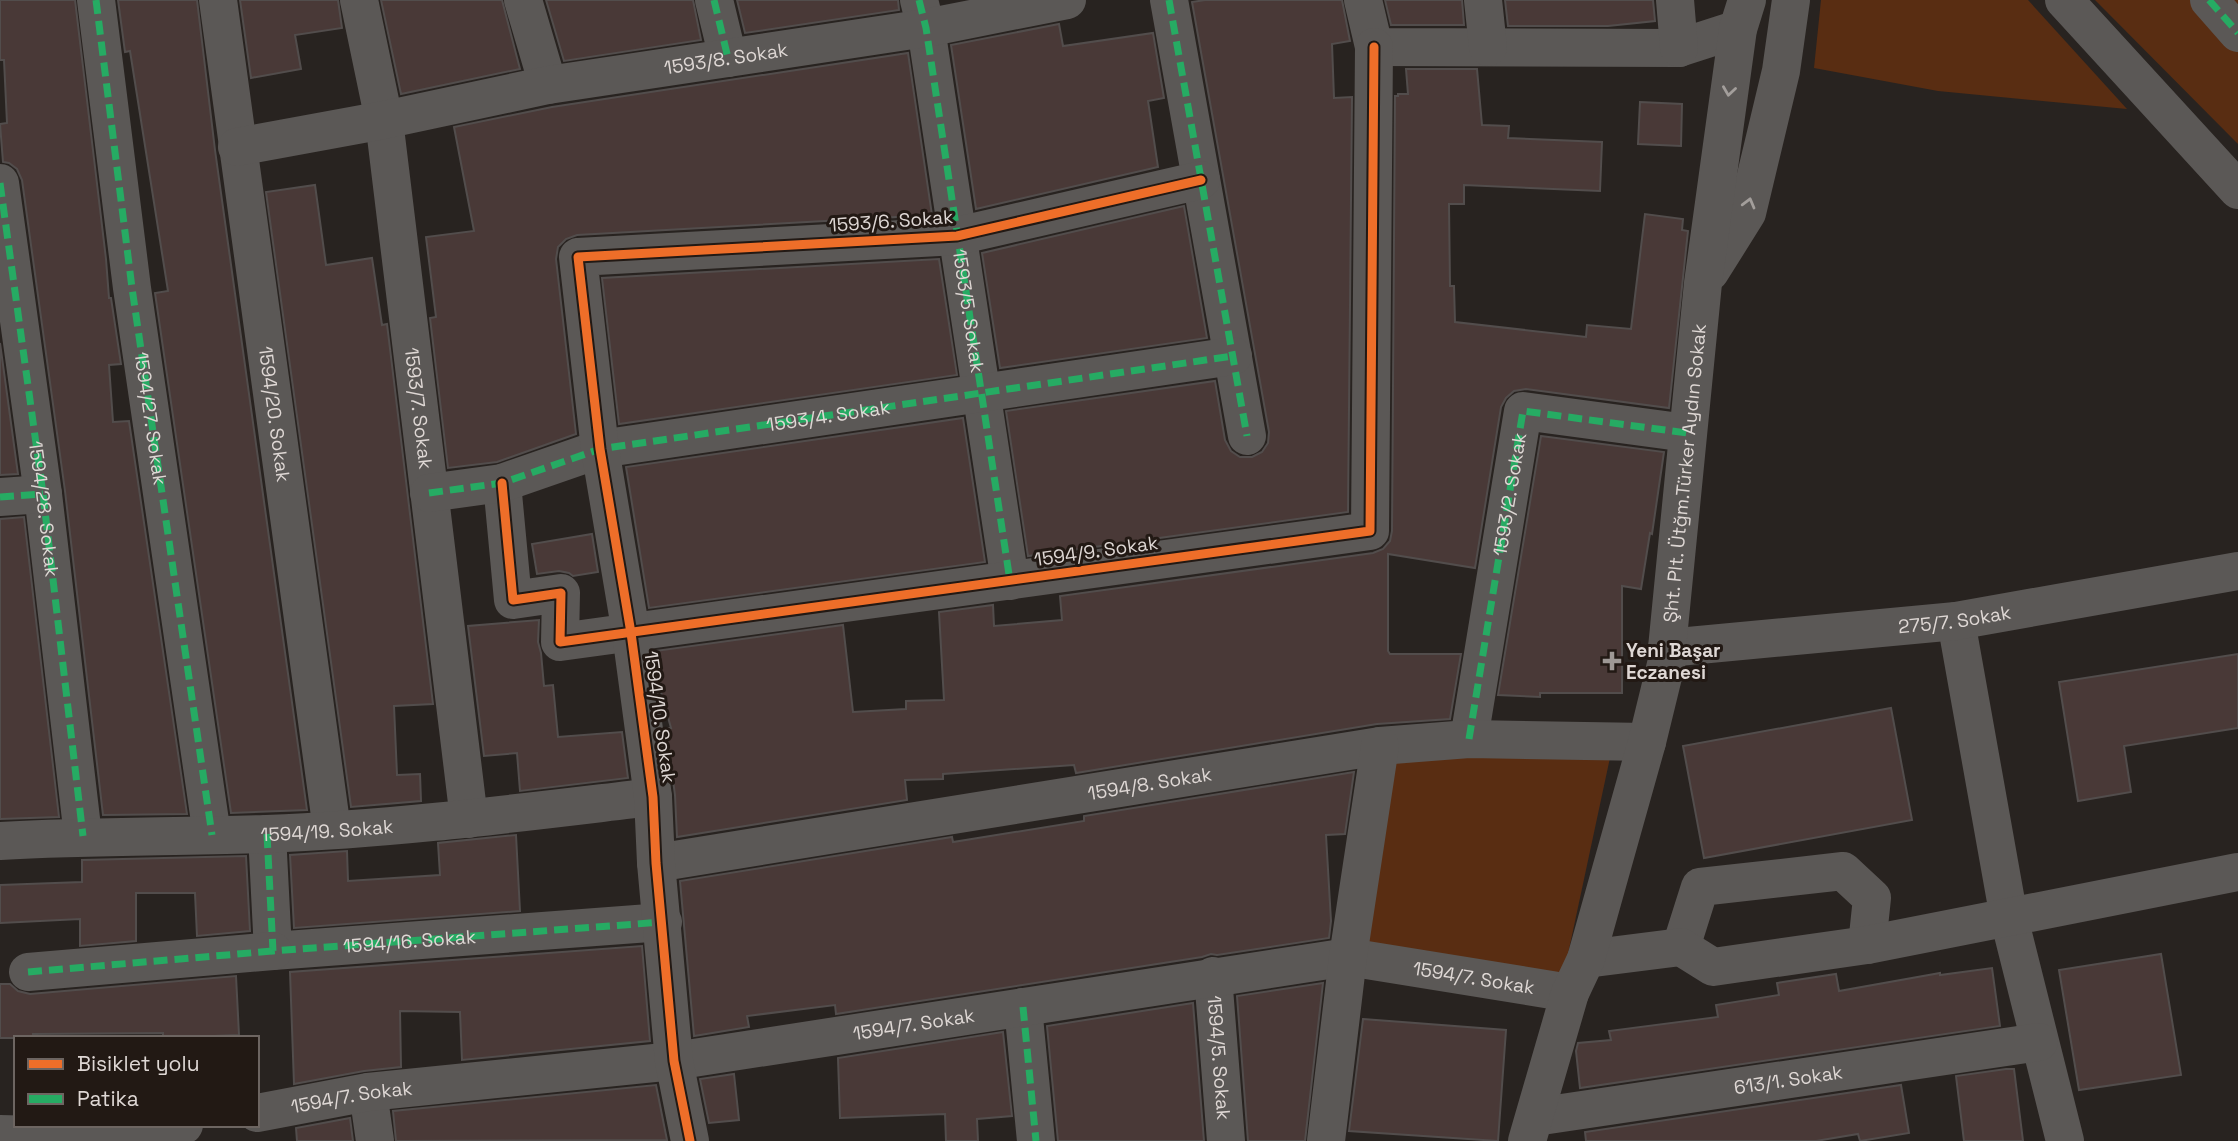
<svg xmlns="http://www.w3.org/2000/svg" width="2238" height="1141" viewBox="0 0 2238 1141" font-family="'Space Grotesk',sans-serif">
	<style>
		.green { fill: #592d12 }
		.building { fill: #493937; stroke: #524d4c; stroke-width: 2 }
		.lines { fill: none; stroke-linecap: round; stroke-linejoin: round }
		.street { stroke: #5b5856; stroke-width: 38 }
		.secondary { stroke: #5b5856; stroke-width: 38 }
		.quiet { stroke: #26ab63; stroke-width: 7; stroke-dasharray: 14 7; stroke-linecap: butt }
		.cycleway-casing { stroke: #221914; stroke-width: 13 }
		.cycleway { stroke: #ee6e29; stroke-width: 9 }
		.oneway { stroke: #a39e9b }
		.poi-dot { fill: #9e9895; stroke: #221914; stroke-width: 2.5 }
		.labels { text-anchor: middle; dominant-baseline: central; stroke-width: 6; stroke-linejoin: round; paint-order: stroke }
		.street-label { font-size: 19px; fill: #ded7d4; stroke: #221914 }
		.poi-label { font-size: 19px; font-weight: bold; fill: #ded7d4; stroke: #221914; text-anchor: start }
	</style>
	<rect width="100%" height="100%" fill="#282320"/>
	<g class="green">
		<polygon points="1821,0 2028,0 2127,109 1938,91 1814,68"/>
		<polygon points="2095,0 2238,0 2238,144"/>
		<polygon points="1388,753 1611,753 1562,982 1363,943"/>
	</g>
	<g class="building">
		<polygon points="0,0 75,0 106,259 109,298 111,298 121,364 109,365 113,422 129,421 187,814 103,815 65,491 22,180 17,169 9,163 3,162 0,124 7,123 4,60 0,60"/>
		<polygon points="118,0 197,0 215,150 307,810 231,813 155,293 168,291 130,51 125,52"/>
		<polygon points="240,0 338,0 342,28 295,35 301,69 251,78"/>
		<polygon points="381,0 502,0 520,69 401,94"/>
		<polygon points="546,0 693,0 701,40 564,61"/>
		<polygon points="737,0 898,0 899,10 745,33"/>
		<polygon points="1205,0 1342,0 1350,41 1332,44 1334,98 1352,97 1348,512 1028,556 1006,411 1215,381 1225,440 1231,451 1240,457 1252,457 1262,452 1268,443 1269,432 1192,2"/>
		<polygon points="1385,0 1462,0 1464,25 1391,25"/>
		<polygon points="1505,0 1653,0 1655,21 1608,26 1508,26"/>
		<polygon points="1059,24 1063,46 1153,33 1164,98 1148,101 1158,167 976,209 951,45"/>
		<polygon points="908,53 932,215 577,235 566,239 558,247 556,259 576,434 497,462 448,468 430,318 436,317 426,237 474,231 454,127 552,107"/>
		<polygon points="1406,69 1477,69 1482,125 1509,126 1508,138 1602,142 1600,191 1464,185 1464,204 1449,204 1450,286 1454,286 1455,322 1586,337 1587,325 1631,329 1645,214 1683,219 1682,230 1688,231 1669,408 1526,389 1514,391 1506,398 1501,407 1475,568 1388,554 1388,651 1390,654 1461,654 1450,719 1377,724 1076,773 1074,765 943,774 943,779 905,780 907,800 677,837 675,795 666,728 671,728 661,692 655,651 843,625 853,712 906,709 906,701 944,700 939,612 993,605 994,626 1062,620 1060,596 1373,553 1383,549 1390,541 1392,531 1395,96 1398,96 1398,94 1408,94"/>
		<polygon points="1640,102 1682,104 1681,146 1638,144"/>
		<polygon points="315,185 326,265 372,258 382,325 387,324 433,704 394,706 397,775 420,774 421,801 351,807 266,192"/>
		<polygon points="1184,206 1207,338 1000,368 982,253"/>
		<polygon points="939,259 957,375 619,424 602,278"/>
		<polygon points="0,343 18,474 0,475"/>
		<polygon points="963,418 985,562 649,608 626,467"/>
		<polygon points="1541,436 1664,452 1652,534 1650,533 1641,589 1622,586 1622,693 1540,693 1540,697 1498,695"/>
		<polygon points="24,517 59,817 0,819 0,519"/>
		<polygon points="592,534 598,572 573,576 569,573 559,571 537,574 532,544"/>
		<polygon points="539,620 538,642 541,653 544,686 553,685 558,737 622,732 628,778 520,791 517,753 484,756 468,626"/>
		<polygon points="2238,654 2238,728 2124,746 2131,792 2078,801 2059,682"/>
		<polygon points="1891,708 1912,820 1704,858 1683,746"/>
		<polygon points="1354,772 1345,834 1326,835 1331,921 1329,938 1217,955 1211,954 1202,957 836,1014 835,1005 747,1016 749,1027 694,1036 680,881 952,837 953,842 1084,821 1084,816"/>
		<polygon points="516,835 520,911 294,928 290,855 347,851 348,881 440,875 438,843"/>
		<polygon points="246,856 250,931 197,936 195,893 136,893 136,941 80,946 80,919 0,923 0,885 82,882 82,860"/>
		<polygon points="642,946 650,1041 462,1060 460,1012 400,1011 401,1067 364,1071 294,1084 290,972"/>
		<polygon points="2161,954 2181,1075 2079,1090 2059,970"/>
		<polygon points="1992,968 2000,1026 1580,1088 1576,1051 1578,1043 1611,1040 1609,1031 1718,1017 1716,1005 1779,995 1777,983 1836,974 1839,991 1940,973 1940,975"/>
		<polygon points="236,976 239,1035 163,1038 163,1033 33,1034 33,1038 0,1038 0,984 10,984 18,991 30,994"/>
		<polygon points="1323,983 1305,1141 1248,1141 1237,996"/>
		<polygon points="1193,1003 1204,1141 1058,1141 1047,1026"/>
		<polygon points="1363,1019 1506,1030 1498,1141 1349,1131"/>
		<polygon points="1003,1032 1012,1116 977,1119 978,1141 946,1141 945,1114 840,1118 838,1058"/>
		<polygon points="2006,1069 2014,1069 2023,1141 1964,1141 1956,1076"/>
		<polygon points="734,1074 739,1120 709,1123 700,1079"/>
		<polygon points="656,1085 667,1140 396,1141 393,1111"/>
		<polygon points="1901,1085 1909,1133 1860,1141 1858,1134 1816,1141 1586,1141 1585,1132"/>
		<polygon points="350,1118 353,1141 297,1141 296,1128"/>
	</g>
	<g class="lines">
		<g class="street">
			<path id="s1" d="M96 0 132 288 212 835"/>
			<path id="s2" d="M218 0 332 830"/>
			<path id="s3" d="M359 0 384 120 469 819"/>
			<polyline points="523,0 548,85"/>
			<polyline points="714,0 728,58"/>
			<polyline points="919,0 926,28 1010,581"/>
			<polyline points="1169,0 1247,436"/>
			<polyline points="1363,0 1374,47 1679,48 1738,29"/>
			<polyline points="1483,0 1488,47"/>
			<polyline points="1675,0 1679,48"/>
			<polyline points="2064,0 2238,190"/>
			<polyline points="2209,0 2238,33"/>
			<path id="s4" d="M237 147 384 120 548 85 926 28 1067 0"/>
			<polyline points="0,183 43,494 83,836"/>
			<polyline points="502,483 513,600 561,593 560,642 1370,531 1374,47"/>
			<path id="s5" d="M429 493 502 483 600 449 1233 356"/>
			<polyline points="0,497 43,494"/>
			<polyline points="1956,621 2009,918 2065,1141"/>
			<path id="s6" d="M1469 739 1523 411 1687 433"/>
			<polyline points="267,834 273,951 663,922"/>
			<path id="s7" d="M0 841C89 836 177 837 266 834 396 829 525 812 653 797"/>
			<path id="s8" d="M656 863 1380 746 1469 739 1647 742"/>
			<polyline points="1681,947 1700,887 1843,871 1872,898 1867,945"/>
			<polyline points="1586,959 1681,947 1713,967 1867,945 2238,872"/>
			<polyline points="28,972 273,951"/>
			<path id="s9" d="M1213 976 1226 1141"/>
			<polyline points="1023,1007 1036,1141"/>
			<polyline points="368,1092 375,1141"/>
			<path id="s10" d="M257 1113 368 1092 674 1061 1348 957 1570 993"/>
			<path id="s11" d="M1535 1117 2039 1042"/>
			<polyline points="0,1134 40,1135 184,1125"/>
			<polyline points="690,1141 674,1061 656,863 653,797 631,633 600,449 578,257 957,236 1201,180"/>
			<polyline points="1326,1141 1348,957 1380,746"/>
		</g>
		<g class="secondary">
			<polyline points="1710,272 1747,213 1781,71 1791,0"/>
			<path id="s12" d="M1667 648 1956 621 2238 571"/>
			<path id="s13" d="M1527 1141 1570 993 1586 959 1647 742 1669 652 1667 648 1703 283 1738 29 1747 0"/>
		</g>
		<g class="quiet">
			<polyline points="96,0 132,288 212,835"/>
			<polyline points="714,0 728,58"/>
			<path id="s14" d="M919 0 926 28 1010 581"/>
			<polyline points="1169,0 1247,436"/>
			<polyline points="2209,0 2238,33"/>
			<path id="s15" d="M0 183 43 494 83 836"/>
			<polyline points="429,493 502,483 600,449 1233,356"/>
			<polyline points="0,497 43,494"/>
			<polyline points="1469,739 1523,411 1687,433"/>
			<path id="s16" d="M267 834 273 951 663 922"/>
			<polyline points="28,972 273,951"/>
			<polyline points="1023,1007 1036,1141"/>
		</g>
		<g class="cycleway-casing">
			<g id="cycleway">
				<polyline points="502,483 513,600 561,593 560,642 1370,531 1374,47"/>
				<polyline points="690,1141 674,1061 656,863 653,797 631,633 600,449 578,257 957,236 1201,180"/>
			</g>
		</g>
		<use href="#cycleway" class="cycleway"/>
	</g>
	<defs><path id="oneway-chevron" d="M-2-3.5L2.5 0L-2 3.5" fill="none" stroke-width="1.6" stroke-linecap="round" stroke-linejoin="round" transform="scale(1.75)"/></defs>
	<g class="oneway">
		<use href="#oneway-chevron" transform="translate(1729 91) rotate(98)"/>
		<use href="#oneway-chevron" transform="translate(1749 203) rotate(-75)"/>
	</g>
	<path class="poi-dot" d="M1608.5 650.5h7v7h7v7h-7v7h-7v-7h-7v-7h7z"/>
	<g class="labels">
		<g class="street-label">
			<text stroke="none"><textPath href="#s4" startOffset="497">1593/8. Sokak</textPath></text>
			<text transform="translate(891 221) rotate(-4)">1593/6. Sokak</text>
			<text stroke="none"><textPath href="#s14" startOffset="315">1593/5. Sokak</textPath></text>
			<text stroke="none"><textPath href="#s3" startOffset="413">1593/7. Sokak</textPath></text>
			<text stroke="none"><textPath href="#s5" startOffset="408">1593/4. Sokak</textPath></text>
			<text stroke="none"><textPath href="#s2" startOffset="418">1594/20. Sokak</textPath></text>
			<text stroke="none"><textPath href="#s1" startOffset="422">1594/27. Sokak</textPath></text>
			<text stroke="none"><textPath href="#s13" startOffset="690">Şht. Plt. Ütğm.Türker Aydın Sokak</textPath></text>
			<text stroke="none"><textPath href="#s6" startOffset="248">1593/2. Sokak</textPath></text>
			<text stroke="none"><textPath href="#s15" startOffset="329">1594/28. Sokak</textPath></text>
			<text transform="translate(1096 551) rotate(-8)">1594/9. Sokak</text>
			<text stroke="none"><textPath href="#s12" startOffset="289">275/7. Sokak</textPath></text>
			<text transform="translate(660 717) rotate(82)">1594/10. Sokak</text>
			<text stroke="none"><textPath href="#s8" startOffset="500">1594/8. Sokak</textPath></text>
			<text stroke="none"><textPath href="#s7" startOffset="327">1594/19. Sokak</textPath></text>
			<text stroke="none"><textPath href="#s16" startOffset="254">1594/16. Sokak</textPath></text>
			<text stroke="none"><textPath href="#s10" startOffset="1230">1594/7. Sokak</textPath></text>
			<text stroke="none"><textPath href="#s10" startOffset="663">1594/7. Sokak</textPath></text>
			<text stroke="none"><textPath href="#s9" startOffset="82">1594/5. Sokak</textPath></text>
			<text stroke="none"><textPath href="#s11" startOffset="256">613/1. Sokak</textPath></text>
			<text stroke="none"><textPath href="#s10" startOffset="96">1594/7. Sokak</textPath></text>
		</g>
		<g class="poi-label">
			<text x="1626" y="650">Yeni Başar<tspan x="1626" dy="22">Eczanesi</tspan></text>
		</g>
	</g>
	<rect x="14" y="1036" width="245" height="91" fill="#221914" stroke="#6d6561" stroke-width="2"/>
	<rect x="28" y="1059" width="35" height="10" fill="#ee6e29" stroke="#6d6561" stroke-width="2"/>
	<text x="77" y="1071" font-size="21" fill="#ded7d4">Bisiklet yolu</text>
	<rect x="28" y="1094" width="35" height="10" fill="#26ab63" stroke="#6d6561" stroke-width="2"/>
	<text x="77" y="1106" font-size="21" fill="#ded7d4">Patika</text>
</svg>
